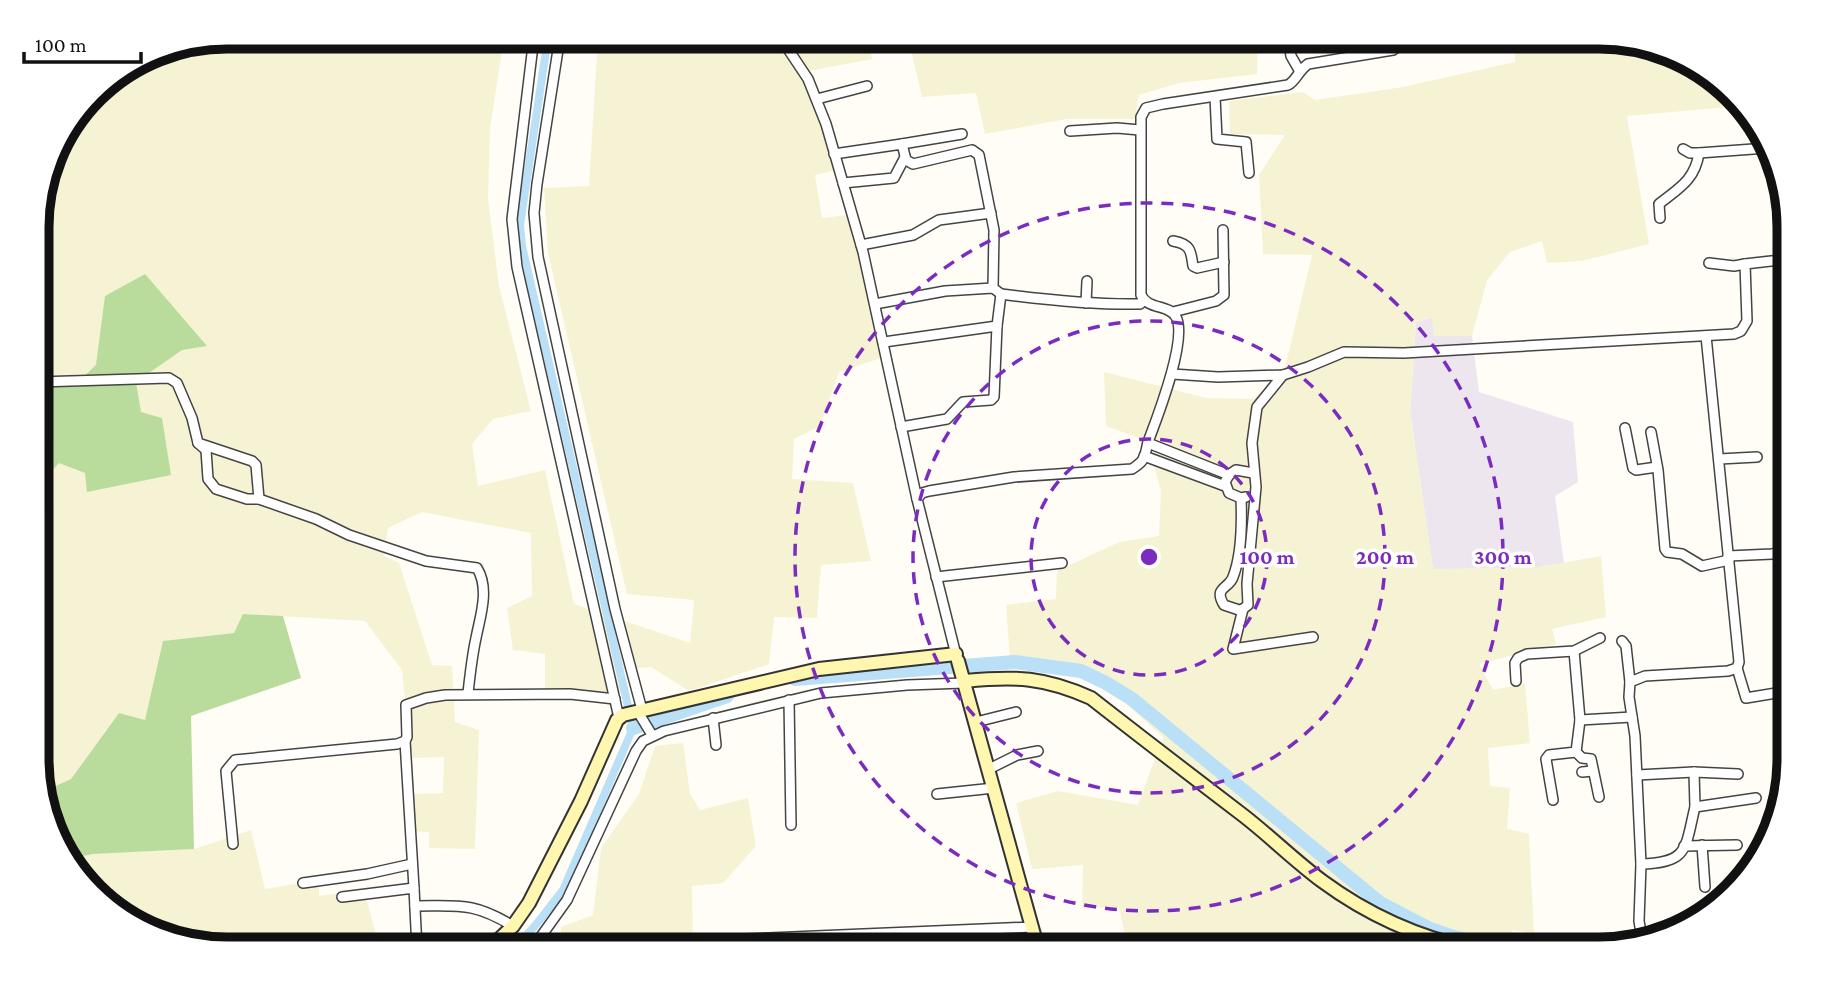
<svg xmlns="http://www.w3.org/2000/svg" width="1826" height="986" viewBox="0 0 1826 986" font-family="'Crimson Pro',serif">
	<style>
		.industrial { fill: #eee6ef }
		.farmland { fill: #f6f3d4 }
		.green { fill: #d5ebbd }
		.forest { fill: #b9dc9c }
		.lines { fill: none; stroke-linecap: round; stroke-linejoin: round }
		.canal { stroke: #b9e0f7; stroke-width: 8 }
		.river { stroke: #b9e0f7; stroke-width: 14 }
		.street-casing { stroke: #444; stroke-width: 12 }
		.secondary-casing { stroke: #333; stroke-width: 16 }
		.street { stroke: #fff; stroke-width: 9 }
		.secondary { stroke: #fff6b0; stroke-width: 12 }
		.ring { fill: none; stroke: #7b2cbf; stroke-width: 3.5; stroke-dasharray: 12 9 }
		.rim { fill: none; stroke: #111; stroke-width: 9 }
		.centre { fill: #7b2cbf; stroke: #fff; stroke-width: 3.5 }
		.ring-label { font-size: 21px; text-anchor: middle; font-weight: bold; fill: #7b2cbf; stroke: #fff; stroke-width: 7; stroke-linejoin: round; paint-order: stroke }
	</style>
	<rect width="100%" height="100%" fill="#fffdf5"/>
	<polygon class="industrial" points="1433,317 1434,336 1472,336 1479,392 1573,422 1578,482 1555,496 1564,563 1539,567 1433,570 1410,411 1416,322"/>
	<g class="farmland">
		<polygon points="227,37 504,37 490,129 488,198 499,286 531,411 493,419 472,444 478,486 545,470 574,604 690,643 694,600 627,594 548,253 544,188 589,186 598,37 867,37 872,59 809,71 841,169 815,175 822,218 849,215 887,356 839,372 820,426 794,439 792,479 853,483 871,561 821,565 817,618 774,617 769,664 689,691 651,667 615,670 621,693 545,691 545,654 513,650 507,608 532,596 531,533 422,512 388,528 384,556 399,563 432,665 452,666 455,722 479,730 475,849 429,848 429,832 411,831 410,794 443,793 444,757 411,758 402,670 365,621 244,614 235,633 164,641 145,721 119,713 71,779 42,792 38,785 37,214 56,143 101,84 154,51"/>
		<polygon points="908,37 1258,37 1257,74 1179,83 1139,95 1135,119 1067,119 985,134 976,93 922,97"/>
		<polygon points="1515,37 1599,37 1684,57 1740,106 1627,116 1649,244 1582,261 1547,263 1542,241 1510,252 1487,280 1472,336 1434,336 1432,317 1416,322 1410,411 1433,569 1539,567 1601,556 1606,617 1552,629 1556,644 1479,664 1493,690 1525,683 1530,743 1488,748 1490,786 1510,788 1507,829 1529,834 1534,933 1512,930 1514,949 1128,949 1119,907 1082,908 1083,865 1032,869 1016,803 1058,791 1138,805 1163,737 1106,686 1054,664 1010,660 1006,605 1056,599 1057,571 1119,542 1159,536 1161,491 1147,441 1106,426 1104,372 1206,398 1252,399 1283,376 1312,255 1263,254 1259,175 1285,135 1230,134 1229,101 1303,92 1315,100 1403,87 1515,62"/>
		<polygon points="683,743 690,794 700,810 748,798 756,846 723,883 692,886 693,949 562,949 561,927 593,915 601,848 639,794 655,746"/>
		<polygon points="251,830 265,889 319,880 319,896 364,890 380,949 227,949 142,929 76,875 69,859 93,854 194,849"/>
	</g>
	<polygon class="green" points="1783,786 1774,824 1772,788"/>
	<g class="forest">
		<polygon points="145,274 207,346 182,350 136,382 141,412 162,418 171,475 87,492 85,473 59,463 47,476 38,477 38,380 81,379 96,365 105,296"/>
		<polygon points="243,614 283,616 301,678 191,716 194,849 93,854 69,859 42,792 71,779 119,713 145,720 163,641 234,633"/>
	</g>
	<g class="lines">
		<polyline class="canal" points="513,949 535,926 563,890 633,728 522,246 520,225 548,37"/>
		<g class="river">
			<polyline points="795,679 1015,662 1081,671 1106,683 1132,699 1380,903 1428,928 1454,937 1493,946 1516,949"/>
			<polyline points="633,728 727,696"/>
		</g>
		<g class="street-casing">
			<g id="street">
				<polyline points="534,37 512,219 517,267 619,718"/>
				<polyline points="560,37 537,184 534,213 538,257 615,609 642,710"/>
				<polyline points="780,37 808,79 826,124 863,252 917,499"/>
				<polyline points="1288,37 1291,56 1299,70"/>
				<polyline points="1215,97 1217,139 1246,142 1249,173"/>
				<polyline points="817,99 867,86"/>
				<polyline points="1070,131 1117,128 1140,130"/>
				<polyline points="902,144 962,134"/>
				<polyline points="1683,149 1690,153 1699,153 1767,148"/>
				<polyline points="834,154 902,144 906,160 913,164 972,150 979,155 994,230 993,288"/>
				<polyline points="843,183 894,178 905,157"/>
				<path d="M1660 218 1659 204C1679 188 1695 180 1699 153"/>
				<path d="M1173 241C1190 244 1191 250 1193 266L1197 268 1224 262"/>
				<polyline points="861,245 913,235 939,220 991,213"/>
				<polyline points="1709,263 1734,266 1745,264"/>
				<polyline points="1086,303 1087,281"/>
				<path d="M875 304 945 291 993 288 1001 294C1047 300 1093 305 1140 304L1144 300"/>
				<polyline points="1173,312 1216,301 1224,295 1223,230"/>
				<polyline points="884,342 997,326 1001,294"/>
				<polyline points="1172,374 1218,377 1283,375 1308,367 1344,352 1404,353 1734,334 1741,331 1747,321 1745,264 1788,259"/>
				<polyline points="1283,375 1257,407 1252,443 1256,487 1247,584 1248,605 1243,609 1233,649 1313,637"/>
				<polyline points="38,382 169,378 177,383 192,418 198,443 252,461 256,465 259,499"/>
				<polyline points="901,427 947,419 963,402 991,400 994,397 997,326"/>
				<polyline points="1625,428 1633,468 1636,470 1657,467"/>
				<polyline points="1651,432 1658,470 1665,549 1667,552 1682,554 1702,566 1729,560"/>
				<path d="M198 443 206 450 208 479 216 489 247 499H259L316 519 349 535 426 561 477 568C490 589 480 617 476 638 472 656 470 675 468 693"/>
				<polyline points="1148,443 1229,475"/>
				<polyline points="1144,456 1225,486"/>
				<polyline points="1719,459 1757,457"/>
				<polyline points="1246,497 1241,498 1229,493 1225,482 1229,475 1236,470 1253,473"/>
				<path d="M1241 498C1242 522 1242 554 1233 577 1229 589 1213 587 1224 605L1239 610 1243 609"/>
				<polyline points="1728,556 1772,554 1789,550"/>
				<polyline points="936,577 1062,563"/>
				<polyline points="1622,641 1626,646 1630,682"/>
				<polyline points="1574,651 1580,720 1632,717"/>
				<path d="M957 659 917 499 922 493 929 491 1014 477 1132 469C1135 467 1138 465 1141 462 1146 457 1146 449 1148 442 1157 418 1188 339 1176 317 1169 304 1148 310 1141 295V117L1146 108 1163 104 1288 85C1296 81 1298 71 1308 64L1393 50 1400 45V37"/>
				<polyline points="1737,668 1746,698 1782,692"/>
				<polyline points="1516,681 1515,663 1518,658 1527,654 1574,651 1600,638"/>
				<polyline points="789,700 791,825"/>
				<polyline points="638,712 652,735"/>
				<polyline points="713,718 716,745"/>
				<polyline points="976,722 1016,712"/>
				<polyline points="405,741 414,888"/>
				<polyline points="1576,752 1582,758 1591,759 1599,797"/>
				<polyline points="989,769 1017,755 1038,751"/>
				<polyline points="1582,772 1593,771"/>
				<polyline points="1694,772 1695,807"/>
				<polyline points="1637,775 1694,772 1738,774"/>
				<polyline points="937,794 994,788"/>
				<polyline points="1553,800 1546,759 1549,755 1576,752 1580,720"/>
				<polyline points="233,844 226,771 235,760 397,744 405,741 407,737 406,705 426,698 445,695 570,694 615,699"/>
				<polyline points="1702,845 1705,887"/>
				<polyline points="1684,846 1737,845"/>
				<path d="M1641 864C1689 863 1685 848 1695 807L1756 798"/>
				<polyline points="303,883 367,874 412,864"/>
				<polyline points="342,897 414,888 417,949"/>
				<path d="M415 906C460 906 473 902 513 926"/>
				<polyline points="1085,939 1086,949"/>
				<polyline points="1642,939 1639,921 1641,864 1635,736 1629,697 1630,682 1645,676 1728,671 1737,668 1739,662 1706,336"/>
				<polyline points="698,941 1033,927"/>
				<polyline points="1580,943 1591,949"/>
				<polyline points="532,949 567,900 636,751 643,741 664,731 821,693 907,685 964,683"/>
				<polyline points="943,949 950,941 950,931"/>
			</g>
		</g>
		<g class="secondary-casing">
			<g id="secondary">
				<polyline points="958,661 1038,949"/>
				<path d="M965 681C1016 676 1044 677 1091 698 1142 738 1193 777 1244 816 1271 837 1295 861 1322 881 1368 915 1417 937 1472 949"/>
				<polyline points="489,949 513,926 529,903 581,801 617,720 623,715 819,669 956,654"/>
			</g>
		</g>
		<use href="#street" class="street"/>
		<use href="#secondary" class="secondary"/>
	</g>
	<g class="ring">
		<circle cx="1149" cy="557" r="118"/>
		<circle cx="1149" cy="557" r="236"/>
		<circle cx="1149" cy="557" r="354"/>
	</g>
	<path d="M0 0H1826V986H0ZM227 49H1599A178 178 0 0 1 1777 227V759A178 178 0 0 1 1599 937H227A178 178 0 0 1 49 759V227A178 178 0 0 1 227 49Z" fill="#fff" fill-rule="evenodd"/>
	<path class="rim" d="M227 49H1599A178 178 0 0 1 1777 227V759A178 178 0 0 1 1599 937H227A178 178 0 0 1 49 759V227A178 178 0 0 1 227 49Z"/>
	<circle cx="1149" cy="557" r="10" class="centre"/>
	<g class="ring-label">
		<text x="1267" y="564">100 m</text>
		<text x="1385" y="564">200 m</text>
		<text x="1503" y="564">300 m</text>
	</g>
	<path d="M24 52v10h117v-10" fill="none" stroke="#111111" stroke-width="3.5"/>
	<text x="35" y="52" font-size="21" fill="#111111" stroke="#ffffff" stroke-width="5" paint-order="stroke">100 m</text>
</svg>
